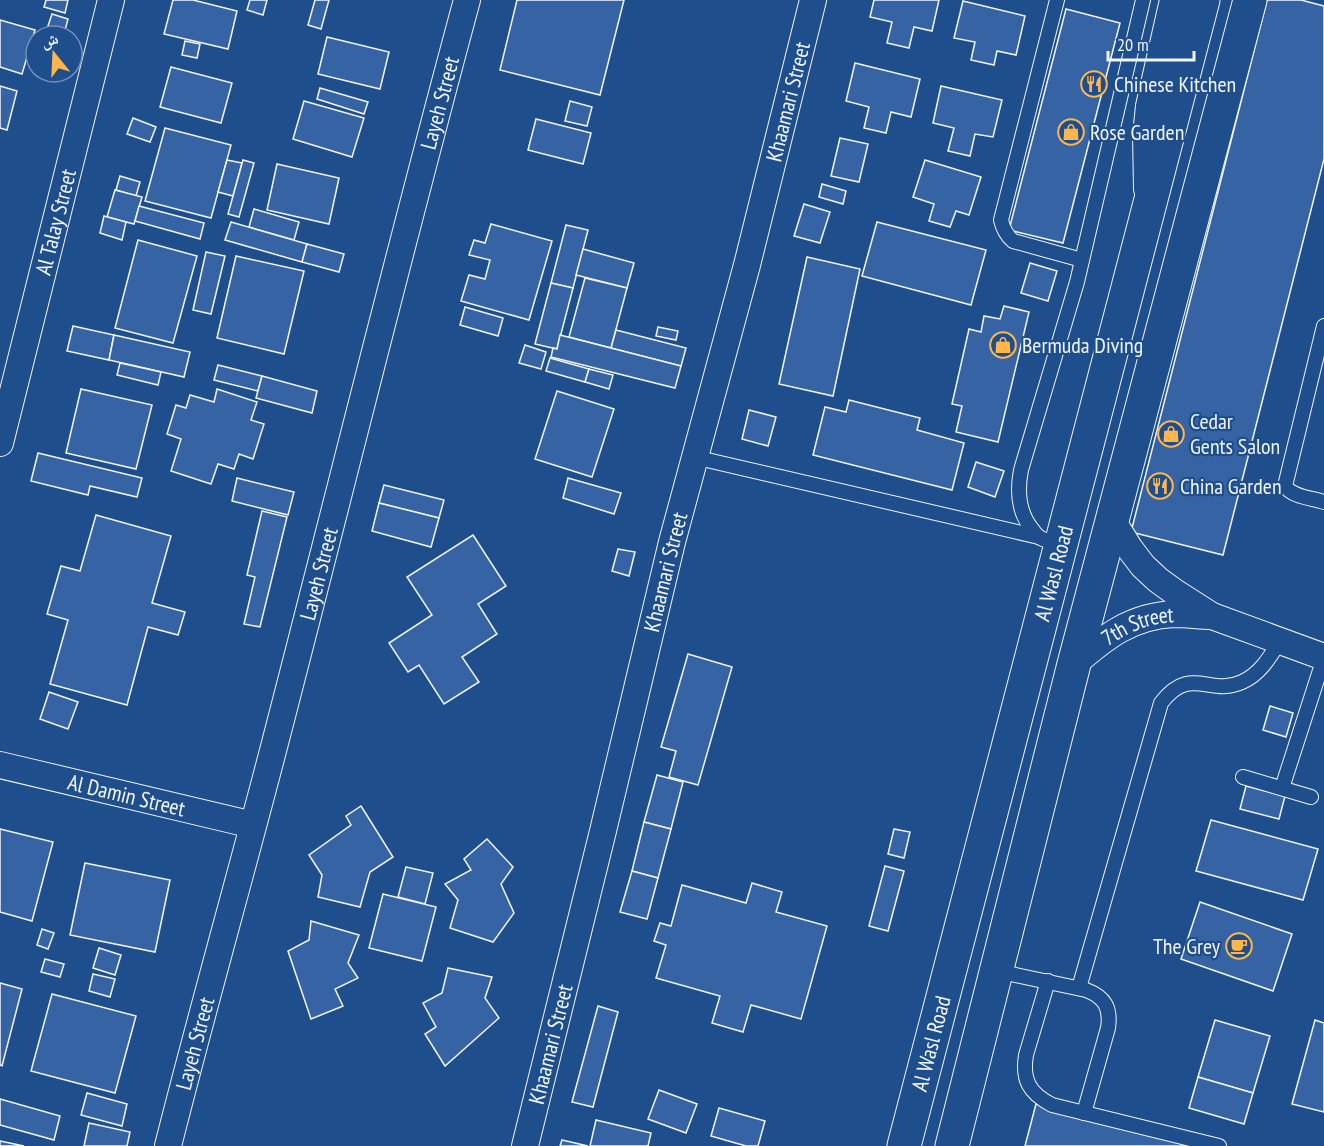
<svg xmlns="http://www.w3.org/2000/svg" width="1324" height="1146" viewBox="0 0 1324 1146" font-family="'PT Sans Narrow','Noto Naskh Arabic',sans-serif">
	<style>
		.building { fill: #3563a3; stroke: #f2f6ff; stroke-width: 1.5 }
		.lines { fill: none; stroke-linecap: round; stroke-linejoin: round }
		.service-casing { stroke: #f2f6ff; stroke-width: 16 }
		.minor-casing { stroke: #f2f6ff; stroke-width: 28 }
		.primary-casing { stroke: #f2f6ff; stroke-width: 35 }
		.service { stroke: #1f4e8c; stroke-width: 14 }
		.minor { stroke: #1f4e8c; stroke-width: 26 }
		.primary { stroke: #1f4e8c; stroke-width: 33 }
		.labels { text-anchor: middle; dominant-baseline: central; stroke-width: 4.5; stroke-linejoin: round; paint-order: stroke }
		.poi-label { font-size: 22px; fill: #f2f6ff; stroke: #1f4e8c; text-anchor: start }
		.street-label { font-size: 22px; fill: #f2f6ff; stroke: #1f4e8c }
	</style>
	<rect width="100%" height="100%" fill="#1f4e8c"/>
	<g class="building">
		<polygon points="46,0 68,0 65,13 44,7"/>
		<polygon points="173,0 193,0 237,11 228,49 164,34"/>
		<polygon points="250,0 267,0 263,15 247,10"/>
		<polygon points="315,0 329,0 321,29 308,25"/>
		<polygon points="517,0 624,0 600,95 500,70"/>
		<polygon points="874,0 939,0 932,31 914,27 909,48 887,43 892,22 870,17"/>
		<polygon points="1267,0 1301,0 1324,6 1324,159 1223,555 1131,532"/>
		<polygon points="963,1 1025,16 1016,55 997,51 994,65 971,60 975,42 954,38"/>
		<polygon points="1066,9 1120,23 1063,243 1009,230"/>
		<polygon points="52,14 68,19 64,34 47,29"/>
		<polygon points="0,20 35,30 22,74 0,67"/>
		<polygon points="327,37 389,52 380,89 318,74"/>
		<polygon points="185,41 200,44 197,58 182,55"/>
		<polygon points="855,63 920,79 911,117 891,112 886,133 864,128 869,107 846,101"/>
		<polygon points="171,67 232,83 221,123 160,107"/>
		<polygon points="0,86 17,91 7,130 0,128"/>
		<polygon points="941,86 1002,100 993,137 975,134 970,156 948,151 954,128 933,123"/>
		<polygon points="320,88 368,102 364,114 317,99"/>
		<polygon points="304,101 364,118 352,157 293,139"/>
		<polygon points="570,101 592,107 587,126 565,121"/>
		<polygon points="133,118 156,127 150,142 127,134"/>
		<polygon points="536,119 591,133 583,164 528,150"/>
		<polygon points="165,128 231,145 211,218 145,201"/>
		<polygon points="840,138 868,144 859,182 831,176"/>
		<polygon points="227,160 242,163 233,196 218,192"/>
		<polygon points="243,160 254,163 239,217 228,214"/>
		<polygon points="925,160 981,177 969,215 956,211 950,227 929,221 934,204 913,197"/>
		<polygon points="277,164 339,178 329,224 267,210"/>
		<polygon points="120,176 140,182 136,196 116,190"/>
		<polygon points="822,184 846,191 843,204 819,197"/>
		<polygon points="115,190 142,197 134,224 107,217"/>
		<polygon points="804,204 830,212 820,243 794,236"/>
		<polygon points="139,206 204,223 200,239 135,221"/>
		<polygon points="254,209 299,222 294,240 249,227"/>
		<polygon points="104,216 126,222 122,240 100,233"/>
		<polygon points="231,222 307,244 302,262 225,240"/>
		<polygon points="877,222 986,250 971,305 862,276"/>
		<polygon points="491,224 552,241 529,320 461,301 469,275 485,279 490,260 469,255 474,240 485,243"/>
		<polygon points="566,225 588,230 573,288 551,283"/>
		<polygon points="138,240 197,256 173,343 115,328"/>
		<polygon points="307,244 344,254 339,272 302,262"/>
		<polygon points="583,249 634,263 627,288 576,275"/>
		<polygon points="206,252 225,256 211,314 193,310"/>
		<polygon points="236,256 304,271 284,354 217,338"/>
		<polygon points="807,257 860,269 833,396 779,384"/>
		<polygon points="1030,263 1057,271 1048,301 1021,293"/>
		<polygon points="585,278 627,288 611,348 569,337"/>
		<polygon points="551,283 573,288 557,349 535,344"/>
		<polygon points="1004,306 1029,312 998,442 956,432 962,406 952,404 969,329 981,332 984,316 1000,319"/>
		<polygon points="465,307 503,318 498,336 460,325"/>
		<polygon points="73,326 114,335 109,360 67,351"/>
		<polygon points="658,327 678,331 676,340 656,336"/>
		<polygon points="616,330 686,348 681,366 611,348"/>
		<polygon points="114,335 190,352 184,377 109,360"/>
		<polygon points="560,335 681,366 675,388 551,357 553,348 557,349"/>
		<polygon points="525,345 546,352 541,369 519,363"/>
		<polygon points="550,358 589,369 585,382 546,371"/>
		<polygon points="120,363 161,372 158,385 117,375"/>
		<polygon points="218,365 262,376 258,391 214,380"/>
		<polygon points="589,369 613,375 609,389 585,382"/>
		<polygon points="262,376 317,391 312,413 256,398"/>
		<polygon points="81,389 152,405 136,469 66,453"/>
		<polygon points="217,389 257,402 251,420 264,424 253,459 239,454 234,469 218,464 211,484 171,471 181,439 167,434 176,405 186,408 190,395 214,402"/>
		<polygon points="557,391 614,409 592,477 535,459"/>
		<polygon points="849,400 920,418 917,430 964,443 952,490 813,455 825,407 846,412"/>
		<polygon points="749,410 776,417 768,446 742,439"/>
		<polygon points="38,453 142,478 137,497 90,486 88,495 31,481"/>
		<polygon points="976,462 1004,471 995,497 968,487"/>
		<polygon points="237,478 294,492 288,515 232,501"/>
		<polygon points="568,478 621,493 614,514 563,498"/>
		<polygon points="384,485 444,500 439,518 379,503"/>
		<polygon points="379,503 439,518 431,547 372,531"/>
		<polygon points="262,511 287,517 260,627 244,624 255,577 247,575"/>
		<polygon points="96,515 171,536 152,603 185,612 178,635 148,627 127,705 50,684 68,620 47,614 61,566 80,571"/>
		<polygon points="473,535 506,586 478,604 497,634 462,657 479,682 444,704 419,665 408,672 389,643 432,615 407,577"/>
		<polygon points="618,549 635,552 629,576 612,571"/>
		<polygon points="688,654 732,667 698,785 669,777 676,751 661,747"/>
		<polygon points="49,692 78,702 68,729 40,719"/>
		<polygon points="1270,706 1293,713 1286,737 1263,730"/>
		<polygon points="657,775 683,782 671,829 644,822"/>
		<polygon points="1246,786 1285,796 1279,819 1240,809"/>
		<polygon points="361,806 393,857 370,872 360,907 318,897 322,875 309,855 351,825 346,816"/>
		<polygon points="1211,820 1318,849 1303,900 1196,871"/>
		<polygon points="644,822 671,829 658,878 632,871"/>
		<polygon points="0,829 53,842 32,921 0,912"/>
		<polygon points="894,829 910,832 904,858 888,854"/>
		<polygon points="487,839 513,867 501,884 514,913 493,942 450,928 458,900 445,884 471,870 464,859"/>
		<polygon points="85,863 170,880 155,952 70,935"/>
		<polygon points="885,866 904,871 888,931 869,926"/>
		<polygon points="406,867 433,873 425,904 398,897"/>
		<polygon points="632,871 658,878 647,919 620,912"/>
		<polygon points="752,883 782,892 776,912 827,926 801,1019 751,1005 743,1032 712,1023 720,996 656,978 666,945 654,941 660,923 671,926 682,885 746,903"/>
		<polygon points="383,894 436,907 422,961 369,948"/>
		<polygon points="1200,902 1292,934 1273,991 1181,959"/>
		<polygon points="311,921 359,935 348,963 358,978 335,989 343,1006 311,1019 288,951 309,940"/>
		<polygon points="42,929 54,933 48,949 37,945"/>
		<polygon points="99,948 121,955 115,975 93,968"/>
		<polygon points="45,959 64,964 60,977 41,972"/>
		<polygon points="448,968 492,977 485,998 499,1018 445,1066 425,1034 436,1027 423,1003 442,993"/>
		<polygon points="93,974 115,979 110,997 89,991"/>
		<polygon points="0,983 22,989 2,1066 0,1065"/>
		<polygon points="52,994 136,1016 115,1093 31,1071"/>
		<polygon points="598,1006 618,1012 593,1107 572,1102"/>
		<polygon points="1215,1020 1270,1036 1253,1093 1198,1077"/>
		<polygon points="1315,1020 1324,1023 1324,1112 1292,1104"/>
		<polygon points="1198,1077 1253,1093 1244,1124 1189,1108"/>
		<polygon points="659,1090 697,1104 686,1133 648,1119"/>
		<polygon points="87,1093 127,1104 122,1126 81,1115"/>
		<polygon points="0,1099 60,1116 54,1140 0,1125"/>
		<polygon points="1036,1104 1202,1146 1025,1146"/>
		<polygon points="719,1108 765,1121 758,1146 746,1146 711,1136"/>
		<polygon points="596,1120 651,1133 648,1146 590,1146"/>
		<polygon points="89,1123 130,1132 127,1146 84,1146"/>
		<polygon points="562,1140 588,1146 560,1146"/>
		<polygon points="0,1141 24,1146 0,1146"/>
	</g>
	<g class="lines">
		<g class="service-casing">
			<g id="service">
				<path d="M1057 0 1001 220C1003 229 1006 235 1013 241L1082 260"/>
				<path d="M1324 326 1285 486C1292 497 1312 498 1324 502"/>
				<polyline points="694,457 1039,537"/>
				<path d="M1061 545C1055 542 1044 541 1039 537 1036 535 1034 532 1032 529 1018 512 1017 491 1021 470L1077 282 1143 0"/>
				<polyline points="1243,777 1311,797"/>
				<polyline points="1282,788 1324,658"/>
				<path d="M997 971 1086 990C1105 997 1111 1008 1108 1028L1084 1113"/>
				<path d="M1048 981 1026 1055C1022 1080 1029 1093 1052 1105L1219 1146"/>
				<path d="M1079 988 1161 703C1190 664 1210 697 1242 682 1260 674 1270 657 1280 641"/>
			</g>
		</g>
		<g class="minor-casing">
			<g id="minor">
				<polyline points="1147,189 1146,135 1149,106 1173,0"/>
				<path id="s1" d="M0 443 111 0"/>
				<polyline points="1112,520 1130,549 1143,566 1158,580 1176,593 1212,616 1324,657"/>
				<path id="s2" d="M1074 664C1105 637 1131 616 1174 614 1187 614 1200 616 1212 616"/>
				<path id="s3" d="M0 765 253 825"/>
				<path id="s4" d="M168 1146C202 1011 240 878 275 743 339 496 400 247 467 0"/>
				<path id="s5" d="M525 1146 603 831 672 542 747 265 813 0"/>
			</g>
		</g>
		<g class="primary-casing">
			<g id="primary">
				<path id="s6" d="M904 1146 1203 0"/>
				<polyline points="952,1146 1074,664 1250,0"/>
			</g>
		</g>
		<use href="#service" class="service"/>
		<use href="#minor" class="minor"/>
		<use href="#primary" class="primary"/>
	</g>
	<defs>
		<g id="restaurant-ring" transform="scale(1.35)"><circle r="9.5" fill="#1f4e8c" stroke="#ffb74d" stroke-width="1.5"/><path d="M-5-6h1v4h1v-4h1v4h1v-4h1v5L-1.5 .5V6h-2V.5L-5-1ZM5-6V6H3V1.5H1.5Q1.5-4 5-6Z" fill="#ffb74d"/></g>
		<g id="shop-ring" transform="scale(1.35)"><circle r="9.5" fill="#1f4e8c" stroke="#ffb74d" stroke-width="1.5"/><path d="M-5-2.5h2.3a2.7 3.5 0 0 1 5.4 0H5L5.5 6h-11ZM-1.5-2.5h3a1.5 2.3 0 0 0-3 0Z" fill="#ffb74d"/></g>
		<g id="cafe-ring" transform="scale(1.35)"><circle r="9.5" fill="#1f4e8c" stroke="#ffb74d" stroke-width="1.5"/><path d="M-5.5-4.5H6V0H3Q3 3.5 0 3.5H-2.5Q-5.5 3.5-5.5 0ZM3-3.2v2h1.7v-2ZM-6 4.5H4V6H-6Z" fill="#ffb74d"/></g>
	</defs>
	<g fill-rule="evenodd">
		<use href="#restaurant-ring" x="1094" y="84"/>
		<use href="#shop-ring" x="1071" y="132"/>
		<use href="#shop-ring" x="1003" y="345"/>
		<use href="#shop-ring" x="1171" y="434"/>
		<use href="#restaurant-ring" x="1160" y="486"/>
		<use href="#cafe-ring" x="1239" y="946"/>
	</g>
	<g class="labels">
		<g class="poi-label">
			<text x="1114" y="84">Chinese Kitchen</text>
			<text x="1090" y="132">Rose Garden</text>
			<text x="1022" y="345">Bermuda Diving</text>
			<text x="1190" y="421">Cedar<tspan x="1190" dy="25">Gents Salon</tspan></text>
			<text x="1180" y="486">China Garden</text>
			<text x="1220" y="946" text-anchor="end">The Grey</text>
		</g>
		<g class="street-label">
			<text stroke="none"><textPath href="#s5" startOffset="1077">Khaamari Street</textPath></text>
			<text stroke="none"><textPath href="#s4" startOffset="1078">Layeh Street</textPath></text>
			<text stroke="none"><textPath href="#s1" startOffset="228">Al Talay Street</textPath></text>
			<text stroke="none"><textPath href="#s5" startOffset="591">Khaamari Street</textPath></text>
			<text stroke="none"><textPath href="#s4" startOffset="592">Layeh Street</textPath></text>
			<text stroke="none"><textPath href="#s6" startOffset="592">Al Wasl Road</textPath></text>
			<text stroke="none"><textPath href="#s2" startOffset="76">7th Street</textPath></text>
			<text stroke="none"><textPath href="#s3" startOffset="130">Al Damin Street</textPath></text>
			<text stroke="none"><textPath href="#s4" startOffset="106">Layeh Street</textPath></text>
			<text stroke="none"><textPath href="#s6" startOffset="106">Al Wasl Road</textPath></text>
			<text stroke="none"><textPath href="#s5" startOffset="105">Khaamari Street</textPath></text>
		</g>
	</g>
	<g transform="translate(54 54) rotate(342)"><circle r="28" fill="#1f4e8c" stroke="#7391ba" stroke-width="1.5"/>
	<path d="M0-4.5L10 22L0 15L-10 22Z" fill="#ffb74d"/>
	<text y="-9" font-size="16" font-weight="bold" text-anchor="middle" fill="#f2f6ff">ش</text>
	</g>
	<path d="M1108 51v9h86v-9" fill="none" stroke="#f2f6ff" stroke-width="3"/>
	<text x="1117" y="51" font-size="18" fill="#f2f6ff" stroke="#1f4e8c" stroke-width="4.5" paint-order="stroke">20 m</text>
</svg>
